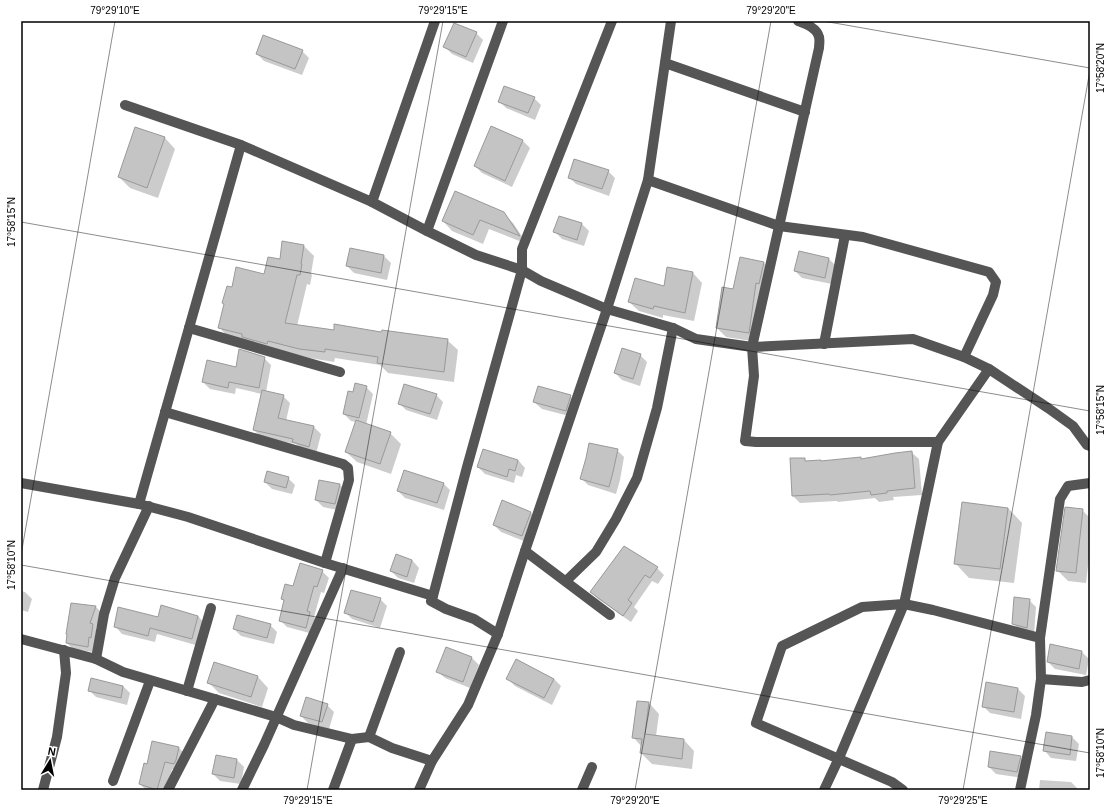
<svg xmlns="http://www.w3.org/2000/svg" width="1111" height="811" viewBox="0 0 1111 811" font-family="Helvetica,sans-serif">
	<style>
		.shadow { fill: #0003 }
		.building { fill: #c4c4c4; stroke: #999 }
		.lines { fill: none; stroke-linecap: round; stroke-linejoin: round }
		.minor { stroke: #555; stroke-width: 10 }
		.ticks { fill: none; stroke: #000; stroke-width: 1; stroke-opacity: 0.45 }
		.neatline { fill: none; stroke: #000; stroke-width: 1.5 }
		.ticks-label { font-size: 10px; text-anchor: middle; fill: #000 }
	</style>
	<rect width="100%" height="100%" fill="#fff"/>
	<g class="shadow">
		<polygon points="476,33 483,40 473,63 452,54 445,47"/>
		<polygon points="302,51 309,58 302,75 264,61 257,54"/>
		<polygon points="534,98 541,105 535,120 506,108 499,101"/>
		<polygon points="492,127 523,141 530,148 512,187 482,173 475,166"/>
		<polygon points="136,128 165,138 175,149 158,198 130,188 119,177"/>
		<polygon points="608,171 615,178 609,196 576,184 569,177"/>
		<polygon points="503,213 513,223 527,244 489,229 483,244 452,231 443,221"/>
		<polygon points="582,224 589,231 584,246 562,239 555,232"/>
		<polygon points="303,245 314,256 311,274 312,275 310,285 307,284 297,326 334,332 382,333 447,340 458,350 454,382 388,373 380,365 335,358 334,362 310,358 229,338 219,327 232,288 265,276 281,261"/>
		<polygon points="384,256 391,263 387,280 354,273 347,266"/>
		<polygon points="741,258 764,263 773,273 758,342 726,337 717,328 734,290"/>
		<polygon points="829,259 836,266 832,284 802,278 795,271"/>
		<polygon points="668,268 693,273 702,283 694,321 663,315 663,318 639,311 629,302 664,287"/>
		<polygon points="640,355 647,362 640,386 622,380 615,373"/>
		<polygon points="264,358 271,365 266,392 283,396 290,403 286,421 314,427 321,434 316,454 301,449 296,444 261,437 254,430 262,394 236,388 235,394 210,389 203,382"/>
		<polygon points="366,387 373,394 366,425 390,433 401,444 391,474 357,462 346,452 356,422 351,421 344,414 354,394"/>
		<polygon points="436,395 443,402 437,420 406,410 399,403"/>
		<polygon points="570,396 577,403 573,417 542,409 534,402"/>
		<polygon points="617,450 624,457 620,480 616,494 588,485 581,478"/>
		<polygon points="911,452 919,459 922,495 893,497 894,500 879,502 875,498 838,502 837,501 800,503 793,496 804,459 807,462 822,462 860,458 862,460"/>
		<polygon points="518,460 525,468 522,477 516,475 514,483 485,474 478,467"/>
		<polygon points="288,478 295,485 292,494 272,489 265,482"/>
		<polygon points="320,482 340,485 347,492 342,511 323,507 316,500"/>
		<polygon points="443,483 450,490 444,510 405,498 398,491"/>
		<polygon points="503,502 531,513 538,520 529,543 501,532 494,525"/>
		<polygon points="1008,508 1022,523 1014,583 969,578 955,563"/>
		<polygon points="1082,510 1090,518 1090,549 1086,583 1068,581 1057,570"/>
		<polygon points="412,560 419,568 414,583 398,578 391,571"/>
		<polygon points="657,568 664,575 658,584 652,581 634,607 638,611 631,622 598,599 591,592"/>
		<polygon points="322,571 329,578 324,593 321,592 314,617 317,620 313,634 287,627 280,620 285,602 282,599 294,587"/>
		<polygon points="21,591 25,592 32,599 28,612 21,610"/>
		<polygon points="380,599 387,606 380,628 352,619 345,612"/>
		<polygon points="1029,600 1036,607 1034,634 1020,631 1013,623"/>
		<polygon points="71,605 96,607 102,613 96,628 98,631 93,652 73,649 67,643"/>
		<polygon points="198,616 205,624 199,646 157,634 155,642 122,634 115,626 159,618"/>
		<polygon points="270,625 277,632 274,644 241,636 234,629"/>
		<polygon points="1051,646 1082,652 1089,659 1086,675 1055,669 1048,662"/>
		<polygon points="472,658 479,665 470,688 445,678 437,671"/>
		<polygon points="517,660 554,679 561,686 552,705 515,686 508,679"/>
		<polygon points="215,663 258,677 268,688 262,707 219,693 208,682"/>
		<polygon points="92,679 123,686 130,693 127,705 96,697 89,690"/>
		<polygon points="1018,689 1025,696 1021,719 990,713 983,706"/>
		<polygon points="649,703 659,714 656,736 684,740 694,751 692,769 652,764 641,753 642,747 633,737"/>
		<polygon points="327,705 334,712 329,729 308,723 301,716"/>
		<polygon points="1047,733 1072,737 1079,744 1076,761 1051,758 1044,750"/>
		<polygon points="179,748 186,755 181,771 172,769 166,790 146,790 140,784 148,766"/>
		<polygon points="1020,757 1027,764 1024,778 996,774 989,767"/>
		<polygon points="237,760 244,767 241,784 220,781 213,774"/>
		<polygon points="1040,780 1071,782 1079,790 1039,790"/>
	</g>
	<g class="building">
		<polygon points="454,23 477,32 466,57 443,47"/>
		<polygon points="263,35 303,50 295,69 256,54"/>
		<polygon points="504,86 535,97 528,113 498,102"/>
		<polygon points="491,126 523,140 505,181 474,166"/>
		<polygon points="135,127 165,137 147,188 118,177"/>
		<polygon points="574,159 609,170 602,189 568,178"/>
		<polygon points="455,191 504,212 520,236 480,220 473,235 442,221"/>
		<polygon points="559,216 582,223 577,240 553,232"/>
		<polygon points="282,241 304,245 301,264 302,264 300,275 297,275 285,323 334,330 334,324 381,332 382,330 448,339 444,372 377,363 378,357 325,349 325,352 299,349 268,341 267,344 242,337 242,334 218,328 224,304 222,303 227,286 232,287 236,267 264,274 268,257 280,259"/>
		<polygon points="350,248 384,255 381,273 346,266"/>
		<polygon points="799,251 829,258 825,278 794,271"/>
		<polygon points="740,257 764,262 759,284 756,283 749,333 716,328 722,287 733,289"/>
		<polygon points="667,267 693,272 685,313 654,306 653,309 628,302 635,278 664,286"/>
		<polygon points="622,348 641,354 633,379 614,373"/>
		<polygon points="239,349 265,357 259,388 229,382 228,388 202,382 207,360 236,367"/>
		<polygon points="355,383 367,386 359,418 343,414 348,391 353,392"/>
		<polygon points="404,384 437,394 430,414 398,404"/>
		<polygon points="538,386 571,395 566,411 533,402"/>
		<polygon points="262,390 284,395 278,418 314,426 309,447 292,442 293,439 253,430"/>
		<polygon points="356,420 391,432 380,464 345,452"/>
		<polygon points="589,443 618,449 613,472 609,487 580,479 586,458"/>
		<polygon points="483,449 518,460 515,471 509,469 507,477 477,467"/>
		<polygon points="912,451 915,488 887,491 887,493 871,495 870,491 830,495 829,494 792,496 790,458 805,458 805,461 821,460 821,461 861,457 861,459 895,453"/>
		<polygon points="404,470 444,483 437,503 397,491"/>
		<polygon points="267,471 289,477 286,488 264,482"/>
		<polygon points="319,480 340,484 335,504 315,500"/>
		<polygon points="502,500 531,512 522,536 493,525"/>
		<polygon points="962,502 1008,508 1000,569 954,564"/>
		<polygon points="1065,507 1083,509 1076,573 1056,571"/>
		<polygon points="624,546 658,567 650,578 645,575 628,600 632,603 623,616 590,592"/>
		<polygon points="396,554 412,560 407,577 390,571"/>
		<polygon points="300,563 323,570 317,587 314,586 307,611 310,612 306,628 279,621 284,600 281,599 285,584 293,586"/>
		<polygon points="351,590 381,598 373,622 344,613"/>
		<polygon points="1014,597 1030,599 1027,628 1012,624"/>
		<polygon points="71,603 96,606 90,623 93,624 91,638 89,637 88,647 66,643 67,634 66,634"/>
		<polygon points="161,605 198,616 192,639 150,628 148,636 114,627 118,607 158,617"/>
		<polygon points="237,615 271,624 267,638 233,629"/>
		<polygon points="1050,644 1082,651 1079,669 1047,662"/>
		<polygon points="446,647 472,657 463,682 436,672"/>
		<polygon points="516,659 554,679 544,698 506,679"/>
		<polygon points="214,662 258,676 251,697 207,683"/>
		<polygon points="91,678 123,686 121,698 88,691"/>
		<polygon points="986,682 1018,688 1014,712 982,707"/>
		<polygon points="306,697 328,704 322,722 300,716"/>
		<polygon points="637,701 649,702 645,734 684,739 682,759 640,753 642,739 632,738"/>
		<polygon points="1046,732 1072,736 1070,755 1043,751"/>
		<polygon points="152,741 179,747 176,760 174,764 165,762 157,790 139,784 144,763 147,764"/>
		<polygon points="990,751 1021,756 1017,772 988,767"/>
		<polygon points="216,755 237,759 234,778 212,774"/>
	</g>
	<g class="lines">
		<g class="minor">
			<path d="M798 21C806 24 817 28 819 37 820 41 819 45 819 48L752 347 754 376 745 441 756 442H938"/>
			<polyline points="665,63 805,112"/>
			<polyline points="125,105 241,145 372,202 427,231 476,255 522,270 541,281 607,309 673,328 696,339 752,347 913,339 964,357 989,369 1048,408 1073,426 1087,445 1090,446"/>
			<polyline points="648,180 779,226 863,237 989,272 996,282 993,295 964,357"/>
			<polyline points="372,202 435,21"/>
			<polyline points="427,231 503,21"/>
			<polyline points="189,328 340,372"/>
			<polyline points="824,344 845,235"/>
			<polyline points="165,412 343,464 348,468 349,480 325,563"/>
			<polyline points="21,483 139,504 188,517 325,563 433,596 431,601 446,609 474,619 498,634"/>
			<polyline points="139,504 241,145"/>
			<polyline points="149,506 115,578 104,614 96,659 123,672 276,717 294,725 352,739 369,737 392,748 432,761"/>
			<polyline points="525,551 610,615"/>
			<polyline points="566,581 596,552 616,519 637,478 657,408 673,328"/>
			<polyline points="433,596 467,467 522,270 522,249 612,21"/>
			<polyline points="1040,638 1060,499 1068,486 1090,483"/>
			<polyline points="21,639 96,659"/>
			<polyline points="1041,679 1082,682 1090,680"/>
			<polyline points="187,691 211,608"/>
			<polyline points="369,737 400,652"/>
			<polyline points="113,781 150,681"/>
			<polyline points="43,790 57,737 66,673 64,650"/>
			<polyline points="168,790 215,699"/>
			<polyline points="242,790 264,745 343,568"/>
			<polyline points="333,790 352,739"/>
			<polyline points="419,790 432,761 468,705 498,634 525,551 607,309 648,180 671,21"/>
			<polyline points="582,790 592,767"/>
			<polyline points="824,790 839,758 904,604 938,442 989,369"/>
			<polyline points="903,790 892,782 756,723 782,646 862,607 904,604 933,610 1040,638 1041,679 1036,715 1020,790"/>
		</g>
	</g>
	<path class="ticks" d="M823 21 1090 68M21 222 1090 411M21 555 115 21M21 565 1090 753M307 790 443 21M635 790 771 21M963 790 1090 70"/>
	<rect width="1111" height="811" fill="none" stroke="#ffffff" stroke-width="44"/>
	<g transform="translate(50 761) rotate(10)" stroke="#ffffff" stroke-width="3" paint-order="stroke">
	<path d="M0-3L7 15L0 10L-7 15Z" fill="#000000"/>
	<text y="-6" font-size="11" font-weight="bold" text-anchor="middle" fill="#000000">N</text>
	</g>
	<rect x="22" y="22" width="1067" height="767" class="neatline"/>
	<g class="ticks-label">
		<text x="115" y="14">79°29'10"E</text>
		<text x="443" y="14">79°29'15"E</text>
		<text x="771" y="14">79°29'20"E</text>
		<text transform="translate(1100 68) rotate(-90)" y="4">17°58'20"N</text>
		<text transform="translate(11 222) rotate(-90)" y="4">17°58'15"N</text>
		<text transform="translate(1100 410) rotate(-90)" y="4">17°58'15"N</text>
		<text transform="translate(11 565) rotate(-90)" y="4">17°58'10"N</text>
		<text transform="translate(1100 753) rotate(-90)" y="4">17°58'10"N</text>
		<text x="308" y="804">79°29'15"E</text>
		<text x="635" y="804">79°29'20"E</text>
		<text x="963" y="804">79°29'25"E</text>
	</g>
</svg>
